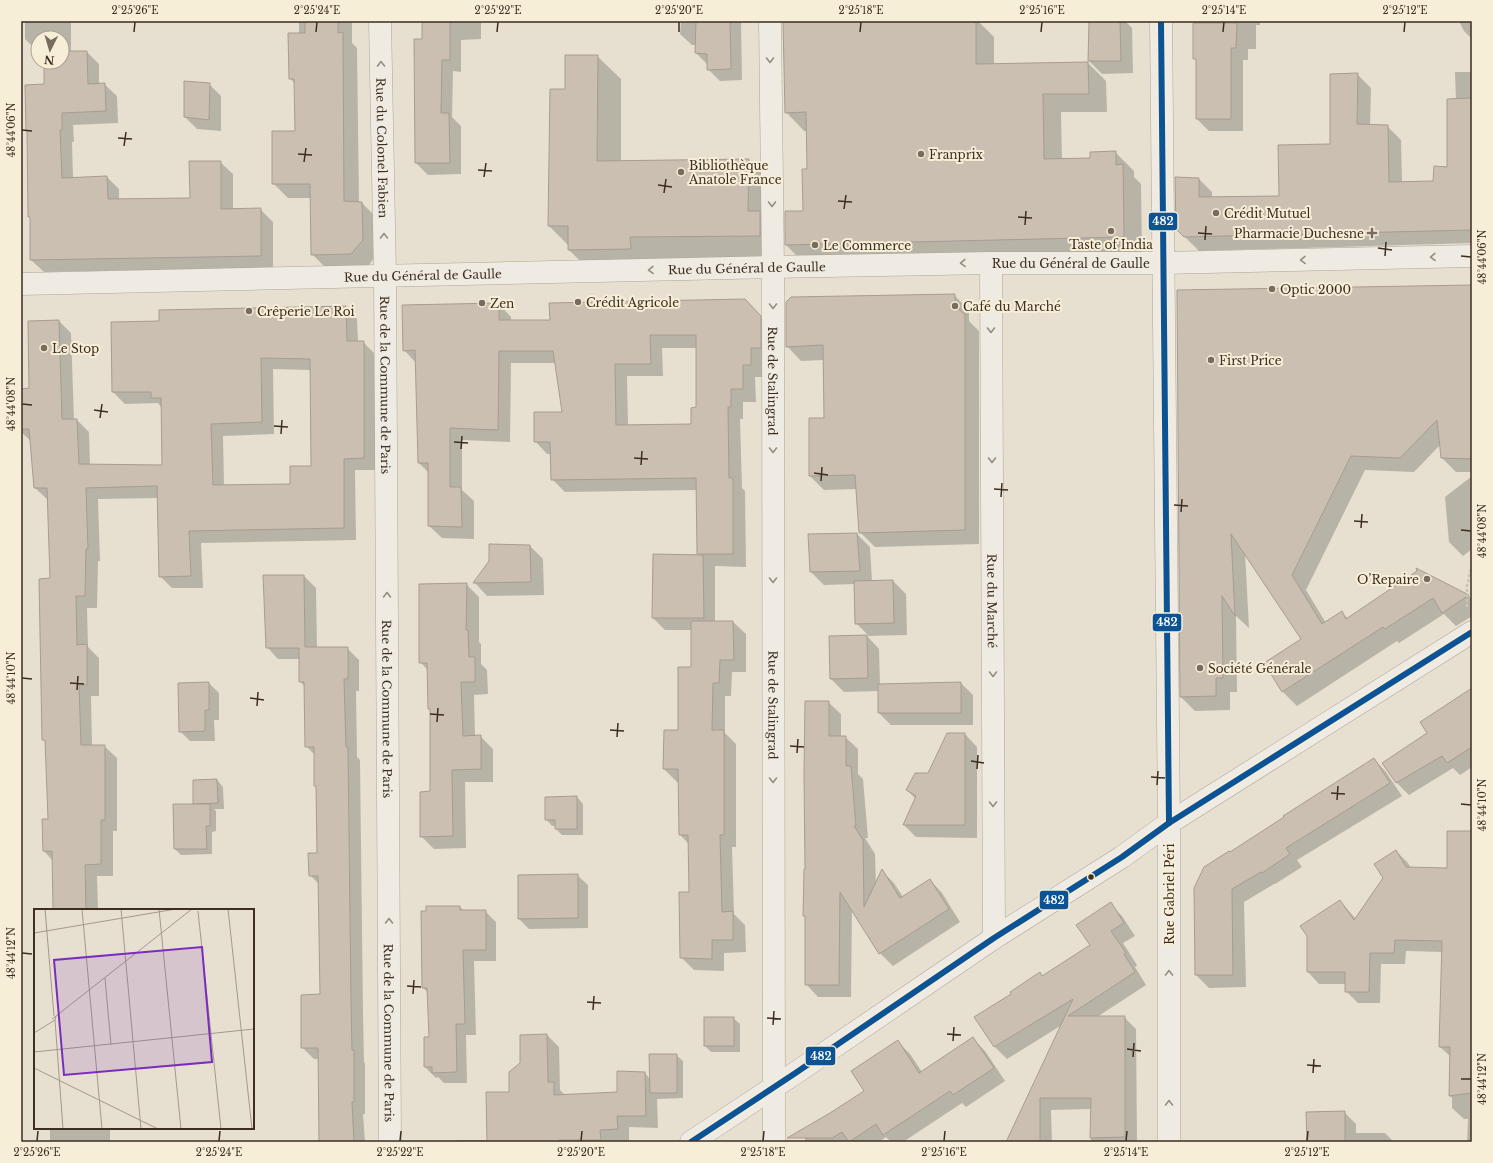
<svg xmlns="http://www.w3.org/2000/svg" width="1493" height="1163" viewBox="0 0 1493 1163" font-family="'Libre Baskerville',serif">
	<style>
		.shadow { fill: #0003; fill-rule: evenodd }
		.building { fill: #cbbfb2; stroke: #a89c90; fill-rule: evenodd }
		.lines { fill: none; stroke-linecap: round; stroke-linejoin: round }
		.street-casing { stroke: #ada599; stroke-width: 23 }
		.path { stroke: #c8c2b9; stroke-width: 2.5; stroke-dasharray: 3 2; stroke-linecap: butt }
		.street { stroke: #efebe3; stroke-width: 22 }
		.bus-1-casing { stroke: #f7eed8; stroke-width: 9 }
		.bus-1 { stroke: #0b5394; stroke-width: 6 }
		.oneway { stroke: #968c82 }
		.ticks { fill: none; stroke: #3d2e20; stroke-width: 1.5 }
		.poi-dot { fill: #786c5e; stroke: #f7eed8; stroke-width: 1.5 }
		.bus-dot { fill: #3d2e20; stroke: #f7eed8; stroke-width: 1.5 }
		.labels { text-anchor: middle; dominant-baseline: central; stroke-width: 4; stroke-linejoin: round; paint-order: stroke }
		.street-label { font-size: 12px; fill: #3d2e20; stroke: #f7eed8 }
		.poi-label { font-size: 12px; fill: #3d2e20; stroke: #f7eed8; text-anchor: start }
		.inset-road { fill: none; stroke: #a3998a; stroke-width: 1 }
		.view { fill: #7b2cbf; fill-opacity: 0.15; stroke: #7b2cbf; stroke-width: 2 }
		.inset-edge { fill: none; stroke: #3d2e20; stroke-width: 2 }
		.line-badge { stroke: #f7eed8; stroke-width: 1.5 }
		.badge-label { font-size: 11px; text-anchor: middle; font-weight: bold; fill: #fff }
		.neatline { fill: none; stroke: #3d2e20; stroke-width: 1.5 }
		.ticks-label { font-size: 10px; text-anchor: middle; fill: #3d2e20 }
	</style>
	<rect width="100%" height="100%" fill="#e7e0d1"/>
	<g class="shadow">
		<polygon points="25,21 71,21 71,52 87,52 99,64 99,84 104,84 117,96 118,123 73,125 74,142 72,142 73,178 107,177 119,189 119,200 191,199 220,162 233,174 233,210 260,209 273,222 273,268 44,272 31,260 31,218 29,216 45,85 45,62 62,62 62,38 38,38 37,51 25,39"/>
		<polygon points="299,21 352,21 352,43 357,48 359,203 362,203 376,217 377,254 366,269 327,269 312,254 311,198 288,198 273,183 296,133 295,84 290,78 299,34"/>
		<polygon points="423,21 481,21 481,39 461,40 461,72 453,71 452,117 461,126 461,174 428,175 416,163"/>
		<polygon points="681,21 741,21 742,80 720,81 708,69 707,64 696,53 696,45 692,45 680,34"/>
		<polygon points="785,21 978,21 994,37 994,65 1088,63 1106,81 1107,112 1061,112 1062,160 1091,159 1115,152 1134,171 1134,177 1141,184 1142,255 805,264 786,245 786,212 804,212 808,170 807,131 804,131 786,112"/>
		<polygon points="1090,21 1125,21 1132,28 1133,73 1102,74 1089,61"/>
		<polygon points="1194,21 1260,21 1260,25 1256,25 1256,49 1248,49 1248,60 1243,60 1243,131 1209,131 1197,119 1197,61 1194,58"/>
		<polygon points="1459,21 1472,21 1472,39 1464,31"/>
		<polygon points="597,56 621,79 621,161 748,160 772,184 783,259 593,274 569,250 569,246 549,226"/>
		<polygon points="1455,72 1472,72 1472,243 1199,251 1177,229 1199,179 1212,192 1212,198 1280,197 1331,145 1357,74 1371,88 1370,126 1387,126 1401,140 1402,182 1434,182 1448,168 1456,100"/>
		<polygon points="209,84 221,96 221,131 197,129 185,117"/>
		<polygon points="1472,286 1472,472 1456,472 1442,458 1440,445 1414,472 1365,470 1306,590 1326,623 1342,612 1348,619 1418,571 1469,596 1472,599 1472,616 1456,626 1444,614 1399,643 1397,641 1297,706 1283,692 1265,663 1303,639 1245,553 1249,628 1236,616 1237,692 1230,692 1230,710 1195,711 1181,697 1178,291"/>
		<polygon points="954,295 969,310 969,321 979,331 979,544 875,547 860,532 857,489 824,490 810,476 825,419 824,360 801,361 787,346"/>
		<path d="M499 304 511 317V321H551L757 313 773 329 763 377H755L756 402H743V419H740L742 488 745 491 746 567 715 566V622H733L746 634V672H732L731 696H725V733L736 744V847H732L734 914 745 925 746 952 724 953V971L694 970 681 957 690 893V845L680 835 679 782H677L664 769 665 731H679L692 668V630H665L653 618 700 556 698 554 697 490 565 492 552 479V454H547L535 441 563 413 556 363H511L510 442 462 440V490L474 501V539L442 538 429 526V473L419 463 416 363 404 350ZM662 348H697V408L692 425 628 426 627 376H663Z"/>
		<path d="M345 307 357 319 358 342H363L375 354 376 470H355L356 540 201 543 203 588H172L160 576 158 498 98 499 100 561H98L97 608H87L88 647 99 658V696H91L92 746H104L117 758V831H113V876H97L98 910H54L53 861 44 851 49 820 46 743 43 739 51 579 48 500 35 488 31 441 21 432V390L30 389 59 321 71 333 74 420H77L89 432 90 465 163 466 162 408 158 403 125 404 113 392 160 322ZM273 369 311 370 312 467 291 485 224 486 223 436 274 434Z"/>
		<polygon points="1472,476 1472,549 1463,556 1449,542 1445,497"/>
		<polygon points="857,534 870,547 872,581 893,581 906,594 907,635 867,636 879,649 880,685 961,683 973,695 973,725 891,725 879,713 879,691 844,692 831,679 830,637 869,636 856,623 855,584 824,585 811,572 809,535"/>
		<polygon points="530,546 543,559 544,595 487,596 475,583 490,561"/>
		<polygon points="304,576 316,588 317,648 347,648 359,660 359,691 356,691 357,757 360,760 363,1013 364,1062 365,1063 365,1114 363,1114 365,1142 320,1142 320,1059 314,1059 302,1047 321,995 320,885 310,875 318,854 315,755 306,746 305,687 300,681 300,659 278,659 267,647"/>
		<polygon points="466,584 479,597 479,642 481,644 481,664 487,670 488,694 474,695 475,736 480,736 493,749 493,782 465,782 466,848 434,849 421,836 431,792 431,711 429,709 428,670 420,662"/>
		<polygon points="209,683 219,693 219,720 214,720 215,741 190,741 180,731"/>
		<polygon points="1472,689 1472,767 1460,775 1453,768 1409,795 1397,783 1428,733"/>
		<polygon points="828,702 841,714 841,737 845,737 858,749 858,774 863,779 868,838 865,838 875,854 876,885 882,871 894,883 903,897 930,880 942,893 960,922 893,966 880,953 852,909 851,997 818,997 806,984 805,870 806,870"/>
		<polygon points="965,734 977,747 977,838 916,837 904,825 916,799 907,790 928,774"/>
		<polygon points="1374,759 1386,772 1402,796 1297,860 1302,867 1275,884 1274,884 1244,902 1246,987 1209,988 1196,975 1195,888 1230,853"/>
		<polygon points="217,780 223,787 224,809 214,809 216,811 216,831 212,832 212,854 181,855 175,849 196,805 194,803"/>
		<polygon points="577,797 583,804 583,835 562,835 556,829 556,826 552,826 546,819"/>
		<polygon points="1472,832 1472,1142 1467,1142 1468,1119 1464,1119 1452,1108 1452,1098 1450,1096 1451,1057 1440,1047 1443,952 1406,951 1405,964 1381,964 1380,1003 1358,1003 1346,991 1346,984 1319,984 1308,972 1308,936 1340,901 1356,919 1384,878 1396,851 1408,863 1411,868 1448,869"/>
		<polygon points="577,875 588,885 588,928 529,929 519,919"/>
		<polygon points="1110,904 1122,916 1135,936 1123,943 1137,965 1135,967 1146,985 1097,1017 1124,1017 1136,1029 1137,1142 1091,1142 1091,1109 1051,1110 1052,1142 1007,1142 1062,1025 1007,1059 995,1047 976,1017 1012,994 1040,974 1043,977 1091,945"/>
		<polygon points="427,907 460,907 464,911 485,911 496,922 496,961 474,961 476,1035 466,1035 467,1083 444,1083 438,1077 436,1078 425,1067 430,1038 429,993 423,988"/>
		<polygon points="733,1018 740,1024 740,1052 711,1052 705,1046"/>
		<polygon points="547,1035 559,1047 560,1090 566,1096 618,1093 645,1073 650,1079 676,1055 683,1061 683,1098 657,1099 658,1128 629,1127 629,1141 457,1142 457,1140 488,1140 510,1093 521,1064"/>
		<polygon points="973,1039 985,1051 1005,1081 966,1107 962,1103 903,1142 891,1142 886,1137 879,1142 805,1142 805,1129 865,1091 898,1042 910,1054 922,1072"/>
		<polygon points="1344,1112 1356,1124 1356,1133 1385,1133 1394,1142 1308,1142"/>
		<rect x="50" y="1128" width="60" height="14"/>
	</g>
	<g class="building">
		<polygon points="305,21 338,21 338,33 343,32 344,201 362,202 363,240 351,254 311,255 310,184 272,184 272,131 295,131 294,79 289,79 288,33 305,33"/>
		<polygon points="422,21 450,21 450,60 442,60 441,113 449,113 450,163 415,163 414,39 422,39"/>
		<polygon points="696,21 730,21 731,69 707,70 707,54 695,53"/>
		<polygon points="783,21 976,21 976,64 1088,62 1089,94 1043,94 1044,159 1090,158 1090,152 1116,151 1116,165 1123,164 1124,237 785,245 785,211 803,211 802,169 807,169 806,112 785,113"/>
		<polygon points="1089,21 1120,21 1121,61 1088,61"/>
		<polygon points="1193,23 1237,23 1236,48 1231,48 1231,119 1196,119 1196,59 1193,59"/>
		<polygon points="62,51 87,51 88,84 105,83 106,111 62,113 62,130 60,130 62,178 107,176 108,199 190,198 189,161 221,161 221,209 261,208 261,256 30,260 30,217 28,217 27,131 26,131 25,85 44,84 44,62 62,62"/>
		<polygon points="565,55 598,55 597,161 749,159 748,211 760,211 760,236 630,237 631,249 568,250 568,226 548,226 550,89 565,89"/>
		<polygon points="1358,73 1357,124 1388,125 1389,182 1433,181 1434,166 1447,167 1447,99 1472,98 1472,230 1184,237 1176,229 1175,177 1199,178 1199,197 1279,196 1278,145 1330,144 1330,74"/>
		<polygon points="184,81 210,83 209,120 184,117"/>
		<polygon points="1472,285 1472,459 1441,458 1437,420 1400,458 1351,456 1292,575 1322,624 1342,611 1346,619 1417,571 1416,568 1469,595 1442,613 1433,598 1385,629 1383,627 1282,692 1264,663 1301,639 1231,534 1235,616 1222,596 1223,678 1216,678 1216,696 1180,697 1177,290"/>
		<polygon points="955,294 955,306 965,315 965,530 859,533 855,475 809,476 809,418 824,418 823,345 786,347 786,302 791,297"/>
		<path d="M745 299 761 316V348H751V365H743V389H731V407H728L729 478H733V554H697L696 478 551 480 550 442H534V412H562L553 351H499L498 430 450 428V487H461L462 527 428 526V463H418L415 350 403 351 402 305 499 303V320H550L549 303ZM650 335H696V407L691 408V424L616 425 615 364H651Z"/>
		<path d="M346 306 347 341H364V458L344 459V528L189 531 191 576 159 577 157 486 86 488 88 549H86L85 596H76L77 645 87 644V685H79L81 745H105V820H101V864L85 865 86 910H53L52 851H43L42 819H48L45 740H42L39 579 50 578 47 488H34L29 429H21V389L29 388 28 321 59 320 62 419H77L79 464 162 465 161 398H151V392H112L111 322 159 321V310ZM261 358 310 359 311 466H290V484L213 485 211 424 262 422Z"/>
		<polygon points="857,533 860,571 810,572 808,534"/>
		<polygon points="489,544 530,545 531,582 473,583 489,561"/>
		<polygon points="653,554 703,555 704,618 652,618"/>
		<polygon points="263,575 304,575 305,647 348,647 348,679 344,679 346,747 348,747 351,1000 352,1050 354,1050 354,1102 352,1102 354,1142 319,1142 318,1048 301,1048 301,995 320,994 318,876 309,876 308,853 317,853 316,786 314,786 314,747 305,747 304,682 299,682 299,648 266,648"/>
		<polygon points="893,580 894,623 855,624 854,581"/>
		<polygon points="467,583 466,630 468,630 469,657 475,657 475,682 461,682 463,736 481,735 481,769 452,770 453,836 420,837 420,792 430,791 430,709 428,709 427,663 419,663 419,584"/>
		<polygon points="691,621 733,621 734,660 720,660 719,683 713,683 712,730 724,730 724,835 720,835 722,912 733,911 733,940 712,940 712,959 680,958 679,892 689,892 688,835 679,835 678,769 663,769 664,730 678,730 678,667 691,667"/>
		<polygon points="867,635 868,678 830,679 829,636"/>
		<polygon points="209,682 209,710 205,710 205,731 179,732 178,683"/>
		<polygon points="961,682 961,713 878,713 878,684"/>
		<polygon points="1472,688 1472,747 1447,763 1442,756 1396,783 1382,763 1427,733 1420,722"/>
		<polygon points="805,701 829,701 829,736 846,736 846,766 851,766 856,826 854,826 863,840 864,907 882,869 900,898 930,879 949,909 879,954 840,892 839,985 805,985 805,916 803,916 804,869 805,869 804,773"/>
		<polygon points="947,733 965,733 965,825 903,825 916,796 906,790 915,773 928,773"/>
		<polygon points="1374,758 1390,783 1286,848 1290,854 1262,873 1261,872 1232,889 1233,975 1195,975 1194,888 1204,867 1229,851 1230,852 1284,817 1283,816"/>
		<polygon points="217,779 218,803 193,804 193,780"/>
		<polygon points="577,796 577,829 555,829 555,820 545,820 545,797"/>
		<polygon points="173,804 210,804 210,826 206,826 207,849 174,849"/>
		<polygon points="1447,831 1472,831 1472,1093 1449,1096 1450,1047 1439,1047 1442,941 1395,940 1394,953 1370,953 1369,992 1345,992 1345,972 1307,972 1307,936 1300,926 1340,900 1354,920 1383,878 1374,864 1396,850 1406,867 1447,868"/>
		<polygon points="578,874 578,918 518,919 518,875"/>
		<polygon points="1111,902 1124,923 1111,931 1126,953 1124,954 1135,972 1068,1016 1125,1016 1125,1137 1090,1138 1091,1098 1040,1098 1040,1142 1006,1142 1073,999 994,1047 974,1017 1011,994 1010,992 1040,972 1042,976 1090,945 1076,925"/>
		<polygon points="426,906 460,906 460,910 486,910 486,950 463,950 465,1024 456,1024 457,1072 432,1073 432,1067 424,1067 424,1037 429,1037 427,988 422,988 421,911 426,911"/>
		<rect x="704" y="1017" width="30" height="29"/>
		<polygon points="547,1034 548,1082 554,1082 554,1095 617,1092 617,1071 645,1072 646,1116 617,1116 618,1129 600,1130 601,1140 559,1140 560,1142 487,1142 486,1092 509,1092 509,1072 520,1063 520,1035"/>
		<polygon points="973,1037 994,1068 953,1095 950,1091 883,1135 876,1124 849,1142 842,1132 832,1138 787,1138 830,1113 864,1091 851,1071 898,1040 919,1073"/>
		<polygon points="649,1054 677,1054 677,1093 650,1093"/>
		<polygon points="1345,1111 1345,1142 1307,1142 1306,1112"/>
	</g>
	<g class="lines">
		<g class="street-casing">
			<g id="street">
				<path id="s1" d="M380 21 385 275 390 1142"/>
				<path id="s2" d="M770 21 773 267 774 1142"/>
				<polyline points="1161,21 1169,823 1169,1142"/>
				<path id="s3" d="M991 263 994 938"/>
				<path id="s4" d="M21 284 773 267 991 263H1163L1472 256"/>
				<polyline points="691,1142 794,1074 994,938 1122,857 1169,823 1472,632"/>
			</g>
		</g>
		<polyline class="path" points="1467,607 1467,586 1472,564"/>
		<use href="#street" class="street"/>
		<g class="bus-1-casing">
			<g id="bus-1">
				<polyline points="1161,21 1169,823"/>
				<polyline points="691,1142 794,1074 994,938 1122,857 1169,823 1472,632"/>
			</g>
		</g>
		<use href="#bus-1" class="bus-1"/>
	</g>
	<defs><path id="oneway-chevron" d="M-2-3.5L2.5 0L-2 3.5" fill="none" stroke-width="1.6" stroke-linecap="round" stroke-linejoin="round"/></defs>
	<g class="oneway">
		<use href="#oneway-chevron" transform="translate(770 60) rotate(90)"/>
		<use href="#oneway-chevron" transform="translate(381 64) rotate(-91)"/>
		<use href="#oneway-chevron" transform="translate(772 204) rotate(89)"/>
		<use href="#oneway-chevron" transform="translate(384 236) rotate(-91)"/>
		<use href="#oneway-chevron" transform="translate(1433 257) rotate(179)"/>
		<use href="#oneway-chevron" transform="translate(1303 260) rotate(179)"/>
		<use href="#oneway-chevron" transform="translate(963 263) rotate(179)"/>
		<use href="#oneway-chevron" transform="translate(651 270) rotate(179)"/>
		<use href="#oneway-chevron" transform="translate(773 306) rotate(90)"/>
		<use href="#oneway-chevron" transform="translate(991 330) rotate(90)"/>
		<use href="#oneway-chevron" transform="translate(773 450) rotate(90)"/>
		<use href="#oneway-chevron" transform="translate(992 460) rotate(90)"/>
		<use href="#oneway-chevron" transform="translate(773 580) rotate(90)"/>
		<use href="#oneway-chevron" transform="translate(387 595) rotate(-90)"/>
		<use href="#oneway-chevron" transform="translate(993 674) rotate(90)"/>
		<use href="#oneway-chevron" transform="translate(773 780) rotate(90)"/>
		<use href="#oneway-chevron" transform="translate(993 804) rotate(90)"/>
		<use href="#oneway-chevron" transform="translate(389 921) rotate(-90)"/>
		<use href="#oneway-chevron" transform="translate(1169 973) rotate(-90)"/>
		<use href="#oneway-chevron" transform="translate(1169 1103) rotate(-90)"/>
	</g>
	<path class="ticks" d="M134 32 135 22M316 32 317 22M497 32 498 22M679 32V22M860 32 861 22M1041 32 1042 22M1223 32 1224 22M1404 32 1405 22M22 130 32 131M118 138 132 139M124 146 126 132M298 154 312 155M304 162 306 148M478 170 492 171M484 177 486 163M658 185 672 187M664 193 666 179M838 201 852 202M844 209 846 195M1018 217 1032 218M1025 225 1026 211M1198 233 1212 234M1205 240 1206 226M1378 248 1392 250M1385 256 1386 242M1461 256 1471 257M22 404 32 405M94 410 108 412M100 418 102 404M274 426 288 427M281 434 282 420M454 442 468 443M461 449 462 436M634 458 648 459M641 465 642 451M814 473 828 475M821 481 822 467M994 489 1008 490M1001 497 1002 483M1174 505 1188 506M1181 512 1182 499M1354 521 1368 522M1361 528 1362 514M1461 530 1471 531M22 678 32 679M70 683 84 684M77 690 78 676M250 698 264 700M257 706 258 692M430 714 444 715M437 722 438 708M610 730 624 731M617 737 618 723M790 746 804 747M797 753 798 739M971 761 984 763M977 769 978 755M1151 777 1165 778M1157 785 1158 771M1331 793 1345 794M1337 800 1338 786M1461 804 1471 805M22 953 32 954M407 986 421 987M413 994 414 980M587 1002 601 1003M593 1010 594 996M767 1018 781 1019M773 1025 774 1011M947 1034 961 1035M953 1041 954 1027M1127 1049 1141 1051M1133 1057 1134 1043M1307 1065 1321 1066M1313 1073 1314 1059M1461 1079H1471M37 1141 38 1131M219 1141 220 1131M400 1141 401 1131M581 1141 582 1131M763 1141 764 1131M944 1141 945 1131M1126 1141 1127 1131M1307 1141 1308 1131"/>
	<g class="poi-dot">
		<circle cx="921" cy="154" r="4"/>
		<circle cx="681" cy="172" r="4"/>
		<circle cx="1216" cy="213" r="4"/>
		<circle cx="1111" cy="231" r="4"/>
		<path d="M1370 227h4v4h4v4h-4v4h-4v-4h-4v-4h4z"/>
		<circle cx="815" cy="245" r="4"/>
		<circle cx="1272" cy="289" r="4"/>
		<circle cx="578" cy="302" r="4"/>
		<circle cx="482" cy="303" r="4"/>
		<circle cx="955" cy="306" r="4"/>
		<circle cx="249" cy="311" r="4"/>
		<circle cx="44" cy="348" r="4"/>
		<circle cx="1211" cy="360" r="4"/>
		<circle cx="1427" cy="579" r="4"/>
		<circle cx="1200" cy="668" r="4"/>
	</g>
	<circle class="bus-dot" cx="1091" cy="877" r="3.5"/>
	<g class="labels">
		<g class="street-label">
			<text stroke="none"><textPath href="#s1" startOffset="127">Rue du Colonel Fabien</textPath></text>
			<text stroke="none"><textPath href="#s4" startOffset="1050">Rue du Général de Gaulle</textPath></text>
			<text stroke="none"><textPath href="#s4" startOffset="726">Rue du Général de Gaulle</textPath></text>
			<text stroke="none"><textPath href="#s4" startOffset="402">Rue du Général de Gaulle</textPath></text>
			<text stroke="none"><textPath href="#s2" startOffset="360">Rue de Stalingrad</textPath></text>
			<text stroke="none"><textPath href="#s1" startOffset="364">Rue de la Commune de Paris</textPath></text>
			<text stroke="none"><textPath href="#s3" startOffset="338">Rue du Marché</textPath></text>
			<text stroke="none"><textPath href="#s2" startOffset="684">Rue de Stalingrad</textPath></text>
			<text stroke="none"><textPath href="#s1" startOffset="688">Rue de la Commune de Paris</textPath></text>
			<text transform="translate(1169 894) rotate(-90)">Rue Gabriel Péri</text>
			<text stroke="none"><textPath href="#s1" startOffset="1012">Rue de la Commune de Paris</textPath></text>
		</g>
		<g class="poi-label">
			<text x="929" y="154">Franprix</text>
			<text x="689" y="165">Bibliothèque<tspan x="689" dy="14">Anatole France</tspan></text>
			<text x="1224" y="213">Crédit Mutuel</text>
			<text x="1364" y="233" text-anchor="end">Pharmacie Duchesne</text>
			<text x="1111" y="244" text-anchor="middle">Taste of India</text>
			<text x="823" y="245">Le Commerce</text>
			<text x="1280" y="289">Optic 2000</text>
			<text x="586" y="302">Crédit Agricole</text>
			<text x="490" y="303">Zen</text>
			<text x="963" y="306">Café du Marché</text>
			<text x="257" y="311">Crêperie Le Roi</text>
			<text x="52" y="348">Le Stop</text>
			<text x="1219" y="360">First Price</text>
			<text x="1419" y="579" text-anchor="end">O’Repaire</text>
			<text x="1208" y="668">Société Générale</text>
		</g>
	</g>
	<g transform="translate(34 909)">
		<rect width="220" height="220" fill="#e7e0d1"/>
		<path class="inset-road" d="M11 0 20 107M48 0 68 220M87 0 107 220M125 0 147 220M194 0 218 220M164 2 187 220M0 24 142 0M71 69 77 136M22 107 158 0M21 111 29 220M0 124 21 111 22 107 18 110M0 143 220 120M0 159 124 220"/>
		<path class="view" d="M168 38 178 153 30 166 20 51Z"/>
		<rect width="220" height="220" class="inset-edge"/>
	</g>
	<g class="line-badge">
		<rect x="1148" y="212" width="30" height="19" rx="4" fill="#0b5394"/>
		<rect x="1152" y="613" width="30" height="19" rx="4" fill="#0b5394"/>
		<rect x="1039" y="890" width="30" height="20" rx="4" fill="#0b5394"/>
		<rect x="805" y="1046" width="31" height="20" rx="4" fill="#0b5394"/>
	</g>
	<g class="badge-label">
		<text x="1163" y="225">482</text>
		<text x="1167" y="626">482</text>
		<text x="1054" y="904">482</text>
		<text x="821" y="1060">482</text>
	</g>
	<rect width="1493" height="1163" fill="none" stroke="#f7eed8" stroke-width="44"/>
	<g transform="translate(50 50) rotate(185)"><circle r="19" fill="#f7eed8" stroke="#ada18e"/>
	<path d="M0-3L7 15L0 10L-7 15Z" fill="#786c5e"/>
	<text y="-6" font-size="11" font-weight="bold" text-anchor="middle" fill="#3d2e20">N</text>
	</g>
	<rect x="22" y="22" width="1449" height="1119" class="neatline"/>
	<g class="ticks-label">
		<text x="135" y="14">2°25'26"E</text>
		<text x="317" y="14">2°25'24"E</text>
		<text x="498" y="14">2°25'22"E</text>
		<text x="679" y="14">2°25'20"E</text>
		<text x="861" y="14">2°25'18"E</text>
		<text x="1042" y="14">2°25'16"E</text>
		<text x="1224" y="14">2°25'14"E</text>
		<text x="1405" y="14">2°25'12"E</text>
		<text transform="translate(11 130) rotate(-90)" y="4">48°44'06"N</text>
		<text transform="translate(1482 257) rotate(-90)" y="4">48°44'06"N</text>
		<text transform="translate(11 404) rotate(-90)" y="4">48°44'08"N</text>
		<text transform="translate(1482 531) rotate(-90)" y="4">48°44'08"N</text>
		<text transform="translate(11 678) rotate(-90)" y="4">48°44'10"N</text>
		<text transform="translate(1482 805) rotate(-90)" y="4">48°44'10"N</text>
		<text transform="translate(11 953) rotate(-90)" y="4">48°44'12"N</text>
		<text transform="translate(1482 1079) rotate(-90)" y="4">48°44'12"N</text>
		<text x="37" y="1156">2°25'26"E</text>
		<text x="219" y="1156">2°25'24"E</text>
		<text x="400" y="1156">2°25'22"E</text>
		<text x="581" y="1156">2°25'20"E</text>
		<text x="763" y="1156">2°25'18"E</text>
		<text x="944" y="1156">2°25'16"E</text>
		<text x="1126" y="1156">2°25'14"E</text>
		<text x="1307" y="1156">2°25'12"E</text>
	</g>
</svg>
